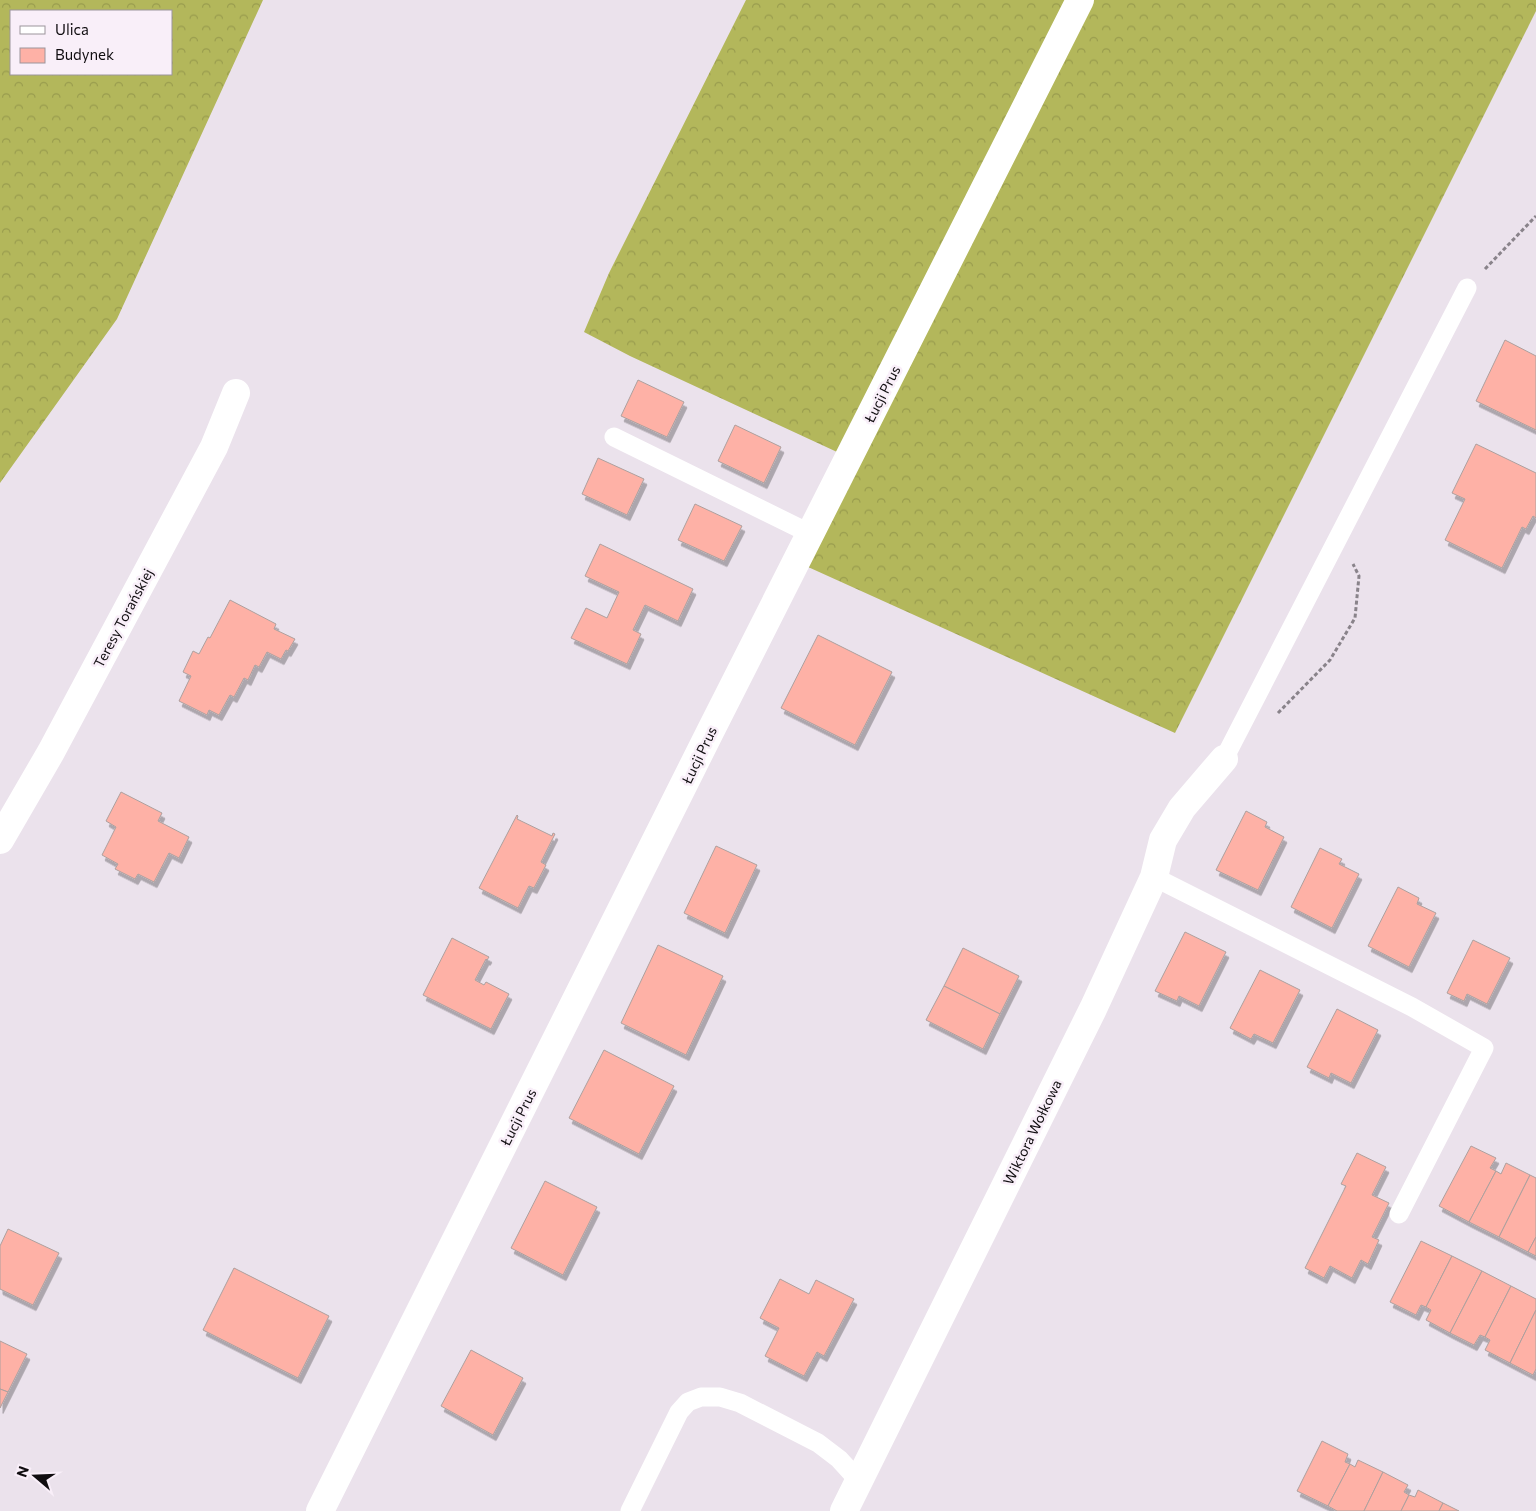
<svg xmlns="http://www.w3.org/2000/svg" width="1536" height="1511" viewBox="0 0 1536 1511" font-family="Commissioner,sans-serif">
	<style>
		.forest { fill: url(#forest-crowns); fill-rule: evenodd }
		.building { fill: #feb1a6; stroke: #ada09e; filter: url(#shadow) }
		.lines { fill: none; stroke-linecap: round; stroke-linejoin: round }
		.path { stroke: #89838a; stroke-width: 3; stroke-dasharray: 4 2.5; stroke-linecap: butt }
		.lane { stroke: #fff; stroke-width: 19 }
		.street { stroke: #fff; stroke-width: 28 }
		.labels { text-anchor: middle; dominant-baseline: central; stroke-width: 5; stroke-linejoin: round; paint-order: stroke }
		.street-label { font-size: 14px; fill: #100d10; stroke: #f9eff9 }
	</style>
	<defs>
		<pattern id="forest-crowns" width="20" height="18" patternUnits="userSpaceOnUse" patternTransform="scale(1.25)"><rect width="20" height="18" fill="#b3b75b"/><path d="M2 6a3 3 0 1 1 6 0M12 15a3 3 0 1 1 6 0" fill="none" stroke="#999c4e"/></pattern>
		<filter id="shadow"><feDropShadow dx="3" dy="5.5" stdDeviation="0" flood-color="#0004"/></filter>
	</defs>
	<rect width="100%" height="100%" fill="#ebe2ec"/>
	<g class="forest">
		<path d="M0 0H263L117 319 0 483ZM171 11V74H11V11Z"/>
		<polygon points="746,0 1536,0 1536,11 1175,733 797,562 850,458 630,356 584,332 609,273"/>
	</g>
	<g class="building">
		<polygon points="1505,340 1536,356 1536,430 1476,401"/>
		<polygon points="638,380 684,402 667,437 621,416"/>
		<polygon points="735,425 781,447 764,483 718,461"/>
		<polygon points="1476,444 1536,473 1536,518 1533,516 1526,529 1522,527 1502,568 1445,540 1465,499 1452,493"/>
		<polygon points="598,458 644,479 627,515 582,494"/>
		<polygon points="695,504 742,526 724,561 678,540"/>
		<polygon points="600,544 693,589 678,621 645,605 633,630 641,634 627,664 571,638 586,608 607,618 619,592 585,576"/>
		<polygon points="230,600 276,624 274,629 295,639 288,651 286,650 281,659 267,652 259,667 255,665 248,680 244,678 234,697 230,695 219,715 209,710 207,715 179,701 191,676 183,672 193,651 199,654 208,637 210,638"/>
		<polygon points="818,635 892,672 855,745 781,708"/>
		<polygon points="121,792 162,813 158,821 189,837 179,858 169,853 154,882 138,874 135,879 115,869 118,864 102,855 116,827 106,821"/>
		<polygon points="1246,811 1267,822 1265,827 1284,837 1258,890 1216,870"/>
		<polygon points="517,815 518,816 517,819 552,836 553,833 555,834 541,862 546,865 534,888 529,886 518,908 479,888"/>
		<polygon points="716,846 757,865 725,933 684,913"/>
		<polygon points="1320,848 1342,859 1339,864 1359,874 1332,928 1291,907"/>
		<polygon points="1398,887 1419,898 1417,904 1436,913 1409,967 1368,946"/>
		<polygon points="1185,932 1226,952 1199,1006 1179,996 1177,1001 1155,991"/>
		<polygon points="452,938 489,957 487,960 486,959 475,980 484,985 486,982 509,994 491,1029 423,995"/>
		<polygon points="1473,940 1510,958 1487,1004 1467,994 1464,1001 1447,993"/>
		<polygon points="658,945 723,976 686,1055 621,1023"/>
		<polygon points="963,948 1019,976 1000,1014 944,986"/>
		<polygon points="1260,970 1300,990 1273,1043 1254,1034 1251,1039 1230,1028"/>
		<polygon points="944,986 1000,1014 983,1049 926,1020"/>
		<polygon points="1337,1009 1378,1030 1351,1083 1331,1073 1329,1078 1307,1067"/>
		<polygon points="604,1050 674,1086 639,1154 569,1118"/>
		<polygon points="1471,1146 1496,1158 1490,1168 1496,1171 1469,1222 1439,1206"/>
		<polygon points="1357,1153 1386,1167 1372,1195 1389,1203 1372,1237 1379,1240 1368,1264 1361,1260 1352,1278 1330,1266 1324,1278 1305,1268 1346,1186 1341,1184"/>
		<polygon points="1506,1163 1530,1175 1499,1237 1469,1222 1496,1171 1501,1174"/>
		<polygon points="1530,1175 1536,1178 1536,1237 1528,1252 1499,1237"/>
		<polygon points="545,1181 597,1207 563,1275 511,1248"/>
		<polygon points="8,1229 59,1253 33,1305 0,1289 0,1246"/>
		<polygon points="1536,1237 1536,1256 1528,1252"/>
		<polygon points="1421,1241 1452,1256 1426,1307 1421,1305 1416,1315 1390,1302"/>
		<polygon points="1452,1256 1482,1271 1450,1333 1426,1320 1431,1310 1426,1307"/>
		<polygon points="234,1268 329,1316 298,1378 203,1330"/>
		<polygon points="1482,1271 1511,1286 1485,1337 1480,1335 1474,1345 1450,1333"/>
		<polygon points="780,1279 809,1294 816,1280 854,1299 824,1356 817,1352 804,1376 765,1356 779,1328 760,1318"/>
		<polygon points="1511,1286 1536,1299 1536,1310 1510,1363 1485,1350 1490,1340 1485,1337"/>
		<polygon points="1536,1310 1536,1369 1533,1375 1510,1363"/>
		<polygon points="0,1341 27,1354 8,1392 0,1389"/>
		<polygon points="471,1350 523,1378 493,1435 441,1406"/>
		<polygon points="0,1389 8,1392 0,1408"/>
		<polygon points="1322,1441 1348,1454 1345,1462 1350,1464 1328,1506 1297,1491"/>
		<polygon points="1358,1460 1383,1472 1364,1511 1337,1511 1328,1506 1350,1464 1355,1467"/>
		<polygon points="1383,1472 1408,1485 1404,1492 1409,1495 1401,1511 1364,1511"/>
		<polygon points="1418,1490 1443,1503 1439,1511 1401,1511 1409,1495 1415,1497"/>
		<polygon points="1443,1503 1459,1511 1439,1511"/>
	</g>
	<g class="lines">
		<g class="path">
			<polyline points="1485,269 1536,216"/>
			<polyline points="1278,713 1330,660 1355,618 1359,576 1353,564"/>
		</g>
		<g class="lane">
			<polyline points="614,437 811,534"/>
			<polyline points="1224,759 1467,288"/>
			<polyline points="1154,877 1412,1007 1484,1048 1399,1214"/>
			<polyline points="630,1511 679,1412 688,1402 701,1397 720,1397 740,1403 818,1443 839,1459 859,1481"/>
		</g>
		<g class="street">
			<polyline points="0,840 51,752 214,447 236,393"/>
			<polyline points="320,1511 710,732 1080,0"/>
			<polyline points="844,1511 1093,1009 1154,877 1163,840 1182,808 1224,759"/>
		</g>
	</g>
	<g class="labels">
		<g class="street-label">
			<text transform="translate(882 394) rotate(-63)">Łucji Prus</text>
			<text transform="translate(123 618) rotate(-62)">Teresy Torańskiej</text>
			<text transform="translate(699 755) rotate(-64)">Łucji Prus</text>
			<text transform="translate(518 1117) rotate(-63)">Łucji Prus</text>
			<text transform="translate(1032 1132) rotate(-64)">Wiktora Wołkowa</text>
		</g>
	</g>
	<rect x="10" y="10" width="162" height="65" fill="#f9eff9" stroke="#9c959c"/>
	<rect x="20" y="26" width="25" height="8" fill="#ffffff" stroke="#9c959c"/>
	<text x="55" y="35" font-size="15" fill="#100d10">Ulica</text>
	<rect x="20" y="48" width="25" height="15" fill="#feb1a6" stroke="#9c959c"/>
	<text x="55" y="60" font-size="15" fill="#100d10">Budynek</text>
	<g transform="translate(35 1476) rotate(289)" stroke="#f9eff9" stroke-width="4" paint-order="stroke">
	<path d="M0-4L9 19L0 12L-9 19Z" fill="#100d10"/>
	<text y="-8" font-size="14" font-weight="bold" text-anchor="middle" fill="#100d10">N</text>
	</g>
</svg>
